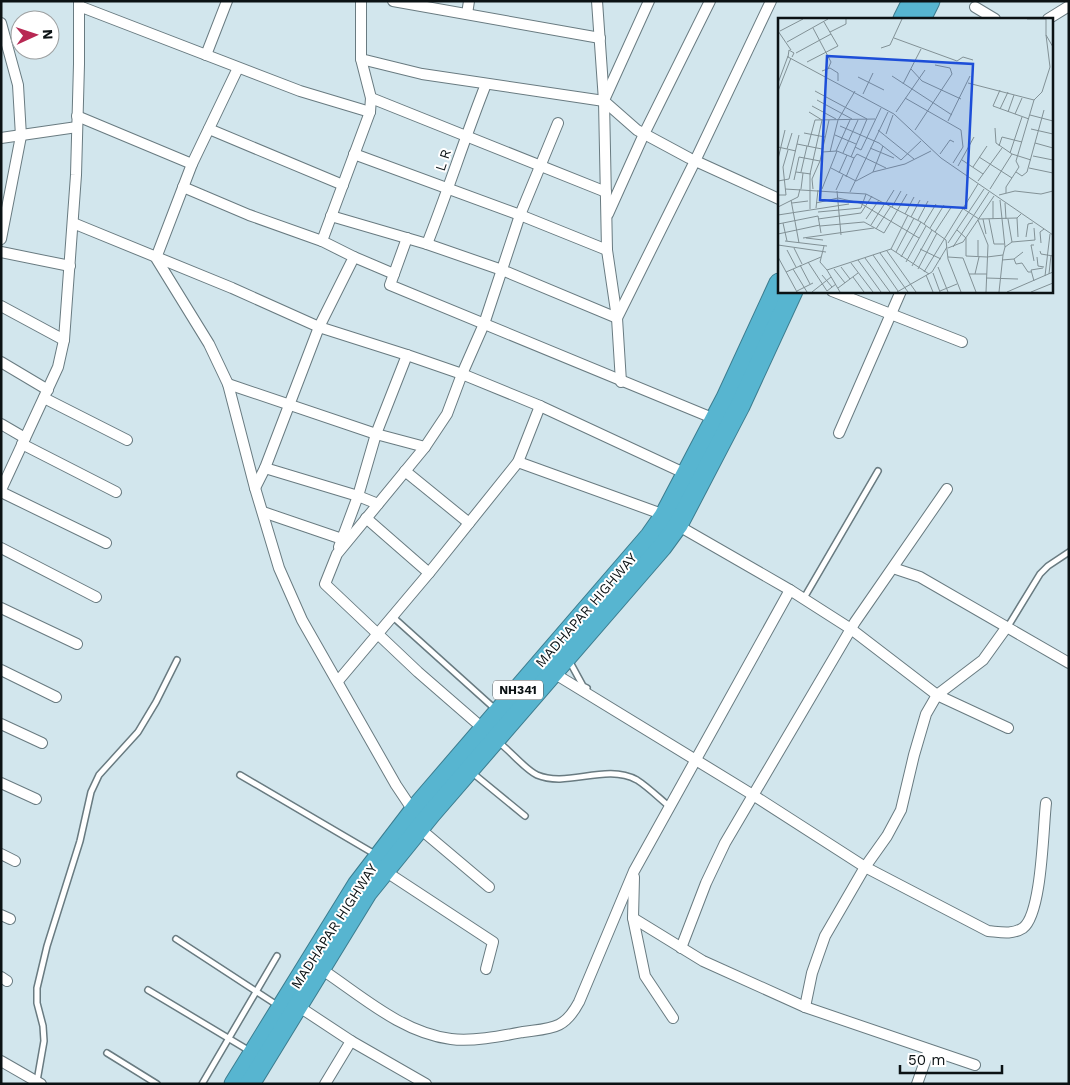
<svg xmlns="http://www.w3.org/2000/svg" width="1070" height="1085" viewBox="0 0 1070 1085" font-family="'Work Sans',sans-serif">
	<style>
		.lines { fill: none; stroke-linecap: round; stroke-linejoin: round }
		.lane-casing { stroke: #697b81; stroke-width: 8 }
		.street-casing { stroke: #697b81; stroke-width: 12 }
		.highway-casing { stroke: #3c7c8e; stroke-width: 21 }
		.lane { stroke: #fff; stroke-width: 5 }
		.street { stroke: #fff; stroke-width: 10 }
		.highway { stroke: #57b5d0; stroke-width: 19 }
		.labels { text-anchor: middle; dominant-baseline: central; stroke-width: 4; stroke-linejoin: round; paint-order: stroke }
		.shield { fill: #fff; stroke: #54595a; stroke-width: 1 }
		.shield-label { font-size: 12px; font-weight: bold; fill: #0b1214 }
		.street-label { font-size: 14px; fill: #0b1214; stroke: #fff }
		.inset-road { fill: none; stroke: #829196; stroke-width: 1 }
		.view { fill: #1d4ed8; fill-opacity: 0.15; stroke: #1d4ed8; stroke-width: 2.5 }
		.inset-edge { fill: none; stroke: #0b1214; stroke-width: 2.5 }
	</style>
	<rect width="100%" height="100%" fill="#d2e6ed"/>
	<g class="lines">
		<g class="lane-casing">
			<g id="lane">
				<polyline points="804,598 878,471"/>
				<polyline points="393,617 494,708"/>
				<polyline points="1007,628 1040,574 1048,566 1069,552"/>
				<polyline points="571,664 583,686 587,688"/>
				<path d="M502 745C512 753 526 770 537 775 568 788 605 763 637 780 648 787 659 798 670 807"/>
				<polyline points="240,775 373,853"/>
				<polyline points="475,775 525,816"/>
				<polyline points="176,939 277,1005"/>
				<polyline points="148,990 248,1050"/>
				<polyline points="107,1053 157,1084"/>
				<polyline points="37,1081 44,1041 43,1026 37,1003 37,988 47,946 80,841 91,792 99,775 138,732 156,702 177,660"/>
				<polyline points="202,1084 277,956"/>
			</g>
		</g>
		<g class="street-casing">
			<g id="street">
				<polyline points="393,1 600,38"/>
				<polyline points="597,1 604,101 607,250 617,318 621,382"/>
				<polyline points="79,6 300,91 370,112"/>
				<polyline points="975,7 995,19"/>
				<polyline points="467,14 469,1"/>
				<polyline points="1048,19 1069,6"/>
				<polyline points="1,23 18,85 21,136 1,239"/>
				<polyline points="206,55 227,1"/>
				<polyline points="361,59 422,74 604,101 637,130 689,158 779,199"/>
				<polyline points="238,68 192,164 156,258 209,344 228,384 255,488 279,568 302,620 396,785 410,806"/>
				<polyline points="371,98 606,192"/>
				<polyline points="605,98 649,1"/>
				<polyline points="77,116 192,164"/>
				<polyline points="209,129 343,185"/>
				<polyline points="1,138 77,127"/>
				<polyline points="354,154 520,215 607,250"/>
				<polyline points="183,187 249,215 322,241"/>
				<polyline points="608,214 644,134 710,1"/>
				<polyline points="331,216 427,244 502,270 617,318 695,161 771,1"/>
				<polyline points="73,223 232,288 319,327 407,355 462,374 540,406 682,472"/>
				<polyline points="407,238 390,285 710,417"/>
				<path d="M427 244C448 191 465 137 486 84"/>
				<polyline points="1,252 70,266"/>
				<polyline points="354,257 394,274"/>
				<polyline points="832,291 962,342"/>
				<polyline points="1,306 64,340"/>
				<polyline points="1,362 48,390"/>
				<polyline points="228,384 376,434 425,447"/>
				<polyline points="44,398 127,440"/>
				<polyline points="1,424 25,438"/>
				<polyline points="839,433 901,291"/>
				<polyline points="22,444 116,492"/>
				<polyline points="518,462 659,513"/>
				<polyline points="265,468 358,496 378,504"/>
				<polyline points="405,471 469,523"/>
				<polyline points="255,488 265,468 319,327 354,257 322,241 370,112 371,98 361,59 361,1"/>
				<polyline points="1,490 58,367 64,340 76,175 79,64 79,1"/>
				<polyline points="1,492 106,543"/>
				<polyline points="263,512 342,539"/>
				<polyline points="366,518 429,573"/>
				<polyline points="684,529 790,590 851,629 937,695 1008,728"/>
				<polyline points="339,547 358,496 376,434 407,355"/>
				<polyline points="1,548 96,597"/>
				<polyline points="893,568 920,577 1069,663"/>
				<polyline points="1,608 77,644"/>
				<polyline points="1,670 56,697"/>
				<path d="M560 677 753 795 865 867 988 931C1000 932 1012 935 1023 928 1042 914 1043 828 1046 803"/>
				<polyline points="338,681 429,573 518,462 540,406"/>
				<polyline points="1,724 42,743"/>
				<polyline points="479,725 418,672 325,584 337,554 425,447 447,414 462,374 484,324 520,215 558,123"/>
				<polyline points="1,783 36,799"/>
				<polyline points="425,833 489,887"/>
				<polyline points="1,854 15,861"/>
				<polyline points="391,875 493,942 486,969"/>
				<polyline points="634,877 633,918 645,976 673,1018"/>
				<polyline points="1,915 10,919"/>
				<polyline points="633,918 703,961 805,1007 975,1065"/>
				<polyline points="681,948 706,883 725,843 855,622 947,489"/>
				<path d="M327 973C365 999 404 1033 451 1039 472 1042 502 1036 523 1032 552 1028 564 1030 579 1002L634 871 790 590"/>
				<polyline points="1,977 7,981"/>
				<polyline points="805,1007 812,973 825,936 865,867 887,836 901,810 914,755 926,714 937,695 983,660 1006,628"/>
				<polyline points="304,1010 351,1041 426,1084"/>
				<polyline points="1,1061 41,1084"/>
				<polyline points="325,1084 351,1041"/>
				<polyline points="917,1084 929,1050"/>
			</g>
		</g>
		<g class="highway-casing">
			<g id="highway">
				<polyline points="903,19 912,1"/>
				<polyline points="921,19 930,1"/>
				<polyline points="234,1084 357,885 419,804 650,536 664,516 726,398 779,283"/>
				<polyline points="250,1084 367,893 431,814 662,547 678,525 740,406 793,291"/>
			</g>
		</g>
		<use href="#lane" class="lane"/>
		<use href="#street" class="street"/>
		<use href="#highway" class="highway"/>
	</g>
	<g class="labels">
		<rect class="shield" x="493" y="680.5" width="50" height="19" rx="4"/>
		<g class="shield-label">
			<text x="518" y="690">NH341</text>
		</g>
		<g class="street-label">
			<text transform="translate(443 160) rotate(-72)">L R</text>
			<text transform="translate(586 610) rotate(-49)">MADHAPAR HIGHWAY</text>
			<text transform="translate(334 926) rotate(-57)">MADHAPAR HIGHWAY</text>
		</g>
	</g>
	<g transform="translate(778 18)">
		<rect width="275" height="275" fill="#d2e6ed"/>
		<path class="inset-road" d="M249 1H268M268 1V17L275 29M35 10 53 44 50 51M0 13 13 32M2 13 25 1M52 14 68 6V1M116 20 179 43 185 39 195 42M9 24 50 1M103 30 112 27 124 1M18 35 53 16M14 39 16 35 11 32 10 39 116 96 163 140 275 217M29 44 60 28 46 4M133 51 144 63 183 81M44 53 52 50 60 55V63M114 58 174 97M80 59 106 72M0 65 10 38M190 65 256 82M125 66 143 31M222 72 215 88 251 101M0 73 13 40M37 73 89 101 73 139M85 76 95 55M127 80 183 112 185 129 175 145M39 82 74 101M34 88 58 101M222 91 230 74M31 94 44 102 32 156V191M118 94 147 52M230 94 236 77M237 96 244 80M252 97 275 103M170 103 192 58M62 108 101 125 123 142 143 123M217 110 218 125 234 136 253 142M253 111 275 116M100 112 136 141M137 112 174 56 172 50 157 47M26 115 47 119M108 116 115 97M57 117 78 126M257 125 275 130M19 126 44 131M30 128 37 102 97 101M221 128 224 119 244 124M0 129 18 133M77 129 83 132 103 90M92 130 116 140M9 131 14 115M58 133 72 102M44 134 59 133 76 140 79 136 108 150M52 134 60 102 77 73M65 135 80 102M232 135 244 99M162 136 172 122 176 124M255 138 275 142M201 139 234 160M0 141 7 112M184 142 205 156M180 148 196 119M195 149 209 128M53 150 78 163 95 154 127 146 153 133M251 150 275 155M18 154 33 156M23 154 29 128M95 154 105 128M238 154 244 158 249 154 266 92M61 155 69 137M68 159 76 140M16 162 21 139 42 143M0 163 11 161 21 117M200 163 224 130M7 171 88 176 143 204 168 222 170 241 183 274M23 171 25 155M35 171 34 161 42 143 51 102M44 171 59 133M212 171 234 136M58 172 65 157M59 173 63 217M72 174 110 94M228 175V169L241 149 238 143 256 82 264 74 272 49 268 17M0 177H8L5 149 10 132M221 177 237 173 263 176 275 173M13 182 21 225M222 182 227 229M215 183V201M14 185 30 183M38 185 60 180 82 185 141 220M108 185 116 172M227 185 228 201M0 189 20 179 22 171M114 189 123 173M38 190 40 172M184 190 201 201 239 200M40 194 83 190 88 176M127 196 136 179M0 197 71 186M133 199 142 182M40 201 83 195 94 178M88 201 101 182M205 201 208 216M211 201 216 226H226M230 201 234 224M140 202 150 183M200 202 210 227 208 274M5 205 9 223M0 206 40 198 43 215M146 206 158 186M93 207 107 185M42 208 86 204 106 215 129 176M152 210 166 187M98 211 113 188M179 212 188 220V238L209 239 225 237 227 229 234 224 257 222 256 210M157 214 174 188M0 216 42 207M240 219 239 200 243 196M248 219 250 206 255 205M25 220 96 210M28 220 45 222M7 223 49 228M170 225 206 171M263 225 262 214 266 211M0 227 48 234M46 228 42 244 49 252 107 233 113 231 130 197M175 229 211 174M16 230 24 246M170 230 185 224 216 178M113 231 151 256M142 231 163 241M9 232 18 249M109 233 138 274M262 233 263 236 275 238M118 234 136 200M102 235 130 274M95 237 120 273M200 238V222M0 239 19 274M123 239 143 204M170 239 185 240 198 274M259 239 260 248 266 249M87 240 112 274M236 241 238 246 244 245 250 254H253M80 242 103 274M224 242 236 241 245 234M256 243 253 227H256M30 244 49 273 58 266M128 244 148 208M73 245 95 274M22 247 32 266M134 248 154 212M63 249 72 261M160 249 170 274M15 251 29 274M56 251 67 265M140 251 159 215M49 252 62 274M8 254 43 239M146 254 200 166M155 255 162 274M191 256H209M197 256 201 239M271 256 273 237M44 257 54 269M148 257 155 274M267 258 272 216M75 259 86 274M208 260 240 261M256 263 253 252 265 250M60 270 80 255M19 273 35 265M162 273 179 266M34 274 53 259M119 274 154 254 169 229M221 274 225 237M229 274 275 254M253 274 275 265"/>
		<path class="view" d="M49 38 195 46 188 190 42 182Z"/>
		<rect width="275" height="275" class="inset-edge"/>
	</g>
	<rect width="1070" height="1085" fill="none" stroke="#0b1214" stroke-width="5"/>
	<g transform="translate(35 35) rotate(87)"><circle r="24" fill="#ffffff" stroke="#9da0a1"/>
	<path d="M0-4L9 19L0 12L-9 19Z" fill="#b82853"/>
	<text y="-8" font-size="14" font-weight="bold" text-anchor="middle" fill="#0b1214">N</text>
	</g>
	<path d="M900 1065v8h102v-8" fill="none" stroke="#0b1214" stroke-width="2.5"/>
	<text x="908" y="1065" font-size="15" fill="#0b1214" stroke="#ffffff" stroke-width="4" paint-order="stroke">50 m</text>
</svg>
